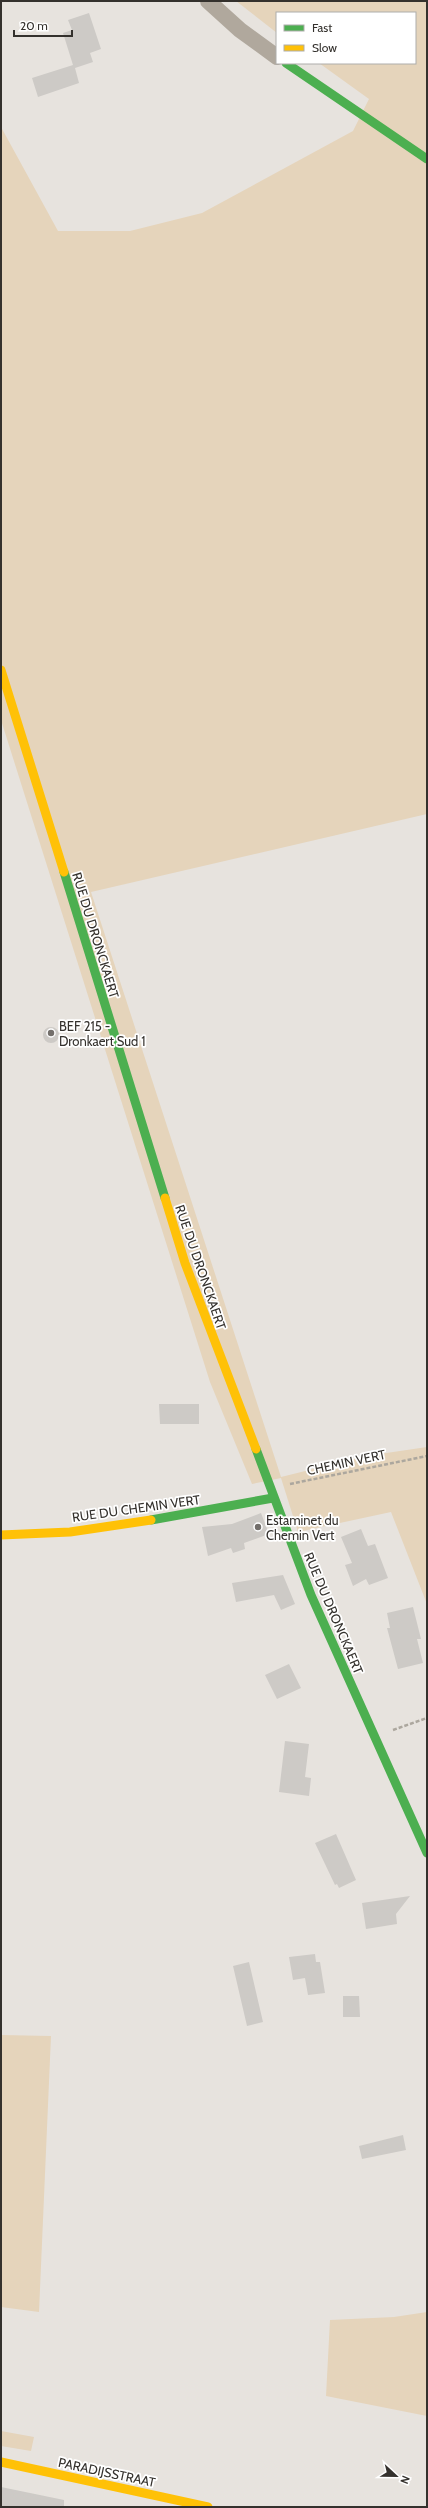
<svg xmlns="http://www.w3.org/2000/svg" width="428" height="2508" viewBox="0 0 428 2508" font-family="Cabin,sans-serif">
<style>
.green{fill:#e5d4bb}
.building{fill:#cdcac6}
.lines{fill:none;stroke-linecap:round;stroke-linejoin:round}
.path{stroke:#aca79e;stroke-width:2.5;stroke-dasharray:4 2;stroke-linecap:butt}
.street{stroke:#b0a89d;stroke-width:16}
.fast{stroke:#4caf50;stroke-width:9}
.slow{stroke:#ffc107;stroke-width:9}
.poi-dot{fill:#736f6b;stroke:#fff;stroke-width:1.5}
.labels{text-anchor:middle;stroke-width:3.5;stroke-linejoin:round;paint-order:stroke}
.street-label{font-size:13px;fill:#34312d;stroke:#fff}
.poi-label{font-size:13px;fill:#34312d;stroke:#fff;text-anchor:start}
</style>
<rect width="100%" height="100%" fill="#e7e3de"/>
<!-- green -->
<path class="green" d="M 236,1 L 427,1 L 427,814 L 91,892 L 281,1477 L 366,1456 L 427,1447 L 427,1604 L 391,1512 L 298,1532 L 281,1478 L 252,1484 L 210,1382 L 1,720 L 1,127 L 58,231 L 130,231 L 202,213 L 353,131 L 369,99 L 319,63 L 415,63 L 415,13 L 277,13 L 277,33 Z
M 1,2035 L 51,2036 L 39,2312 L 1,2307 Z
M 427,2312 L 427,2416 L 326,2396 L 330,2320 L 394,2317 Z
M 1,2431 L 34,2437 L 31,2451 L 1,2446 Z"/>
<!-- building -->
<path class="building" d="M 89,13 L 101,49 L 90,53 L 93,62 L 75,68 L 79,83 L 38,97 L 32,78 L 73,65 L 63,33 L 72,30 L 68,20 Z
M43 1035a8 8 0 1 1 16 0a8 8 0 1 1-16 0Z
M 159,1404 L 199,1404 L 199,1424 L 160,1424 Z
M 261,1513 L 269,1534 L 244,1543 L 245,1549 L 233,1553 L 231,1548 L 208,1556 L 202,1527 L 232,1524 Z
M 361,1529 L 368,1546 L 375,1544 L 388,1578 L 369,1585 L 366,1579 L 353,1586 L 345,1565 L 352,1563 L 341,1537 Z
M 283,1575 L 295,1604 L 281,1610 L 274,1595 L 236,1602 L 232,1583 Z
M 413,1607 L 421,1639 L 417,1639 L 423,1663 L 398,1669 L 387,1628 L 390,1628 L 387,1613 Z
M 289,1664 L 301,1688 L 277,1699 L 265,1675 Z
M 285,1741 L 309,1744 L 305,1777 L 311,1778 L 309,1796 L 279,1792 Z
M 336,1834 L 356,1880 L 339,1888 L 337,1884 L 335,1885 L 315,1843 Z
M 410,1896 L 396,1914 L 397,1924 L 366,1929 L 362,1903 Z
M 315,1954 L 316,1962 L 320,1962 L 325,1993 L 308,1995 L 305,1978 L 293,1980 L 289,1957 Z
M 249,1962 L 263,2022 L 247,2026 L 233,1966 Z
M 343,1996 L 359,1996 L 360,2017 L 343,2017 Z
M 403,2135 L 406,2150 L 362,2159 L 359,2146 Z
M 1,2487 L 64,2500 L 64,2507 L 1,2507 Z"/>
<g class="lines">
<!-- path -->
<path class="path" d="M 290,1484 L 427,1456
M 393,1730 L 427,1718"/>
<!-- street -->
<path class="street" d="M 208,1 L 240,30 L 277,57"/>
<!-- fast -->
<path class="fast" d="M 286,63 L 427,159
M 64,872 L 165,1198
M 256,1449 L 311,1595 L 427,1853
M 151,1520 L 273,1498"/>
<!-- slow -->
<path class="slow" d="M 1,670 L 64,872
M 165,1198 L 185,1263 L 256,1449
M 1,1535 L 70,1532 L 151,1520
M 1,2462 L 208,2507"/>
</g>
<!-- markers -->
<g class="poi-dot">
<circle cx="51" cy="1033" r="4"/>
<circle cx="258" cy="1527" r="4"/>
</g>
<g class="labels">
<!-- street labels -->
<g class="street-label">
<text transform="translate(96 935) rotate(73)" y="5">RUE DU DRONCKAERT</text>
<text transform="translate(201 1267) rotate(71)" y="5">RUE DU DRONCKAERT</text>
<text transform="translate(346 1462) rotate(-12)" y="5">CHEMIN VERT</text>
<text transform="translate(136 1508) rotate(-8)" y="5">RUE DU CHEMIN VERT</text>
<text transform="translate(334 1613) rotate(67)" y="5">RUE DU DRONCKAERT</text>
<text transform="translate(107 2472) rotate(12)" y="5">PARADIJSSTRAAT</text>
</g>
<!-- poi labels -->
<g class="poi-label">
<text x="59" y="1031">BEF 215 -<tspan x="59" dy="15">Dronkaert Sud 1</tspan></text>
<text x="266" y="1525">Estaminet du<tspan x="266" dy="15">Chemin Vert</tspan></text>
</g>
</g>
<!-- border -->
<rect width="428" height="2508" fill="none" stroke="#34312d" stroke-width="4"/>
<!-- legend -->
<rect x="276" y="12" width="140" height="52" fill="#ffffff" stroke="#aeadab"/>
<rect x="284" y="25" width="20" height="6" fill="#4caf50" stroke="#aeadab"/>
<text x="312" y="32" font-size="12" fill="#34312d">Fast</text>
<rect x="284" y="45" width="20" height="6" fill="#ffc107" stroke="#aeadab"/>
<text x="312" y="52" font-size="12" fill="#34312d">Slow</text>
<!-- north arrow -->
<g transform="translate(396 2476) rotate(112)" stroke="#ffffff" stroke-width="3" paint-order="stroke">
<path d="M0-3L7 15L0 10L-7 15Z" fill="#34312d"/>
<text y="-6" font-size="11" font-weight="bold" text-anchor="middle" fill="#34312d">N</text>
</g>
<!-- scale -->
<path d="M14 30v6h58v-6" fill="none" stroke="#34312d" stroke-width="2"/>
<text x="20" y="30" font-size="12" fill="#34312d" stroke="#ffffff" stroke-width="3" paint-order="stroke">20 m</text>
</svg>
